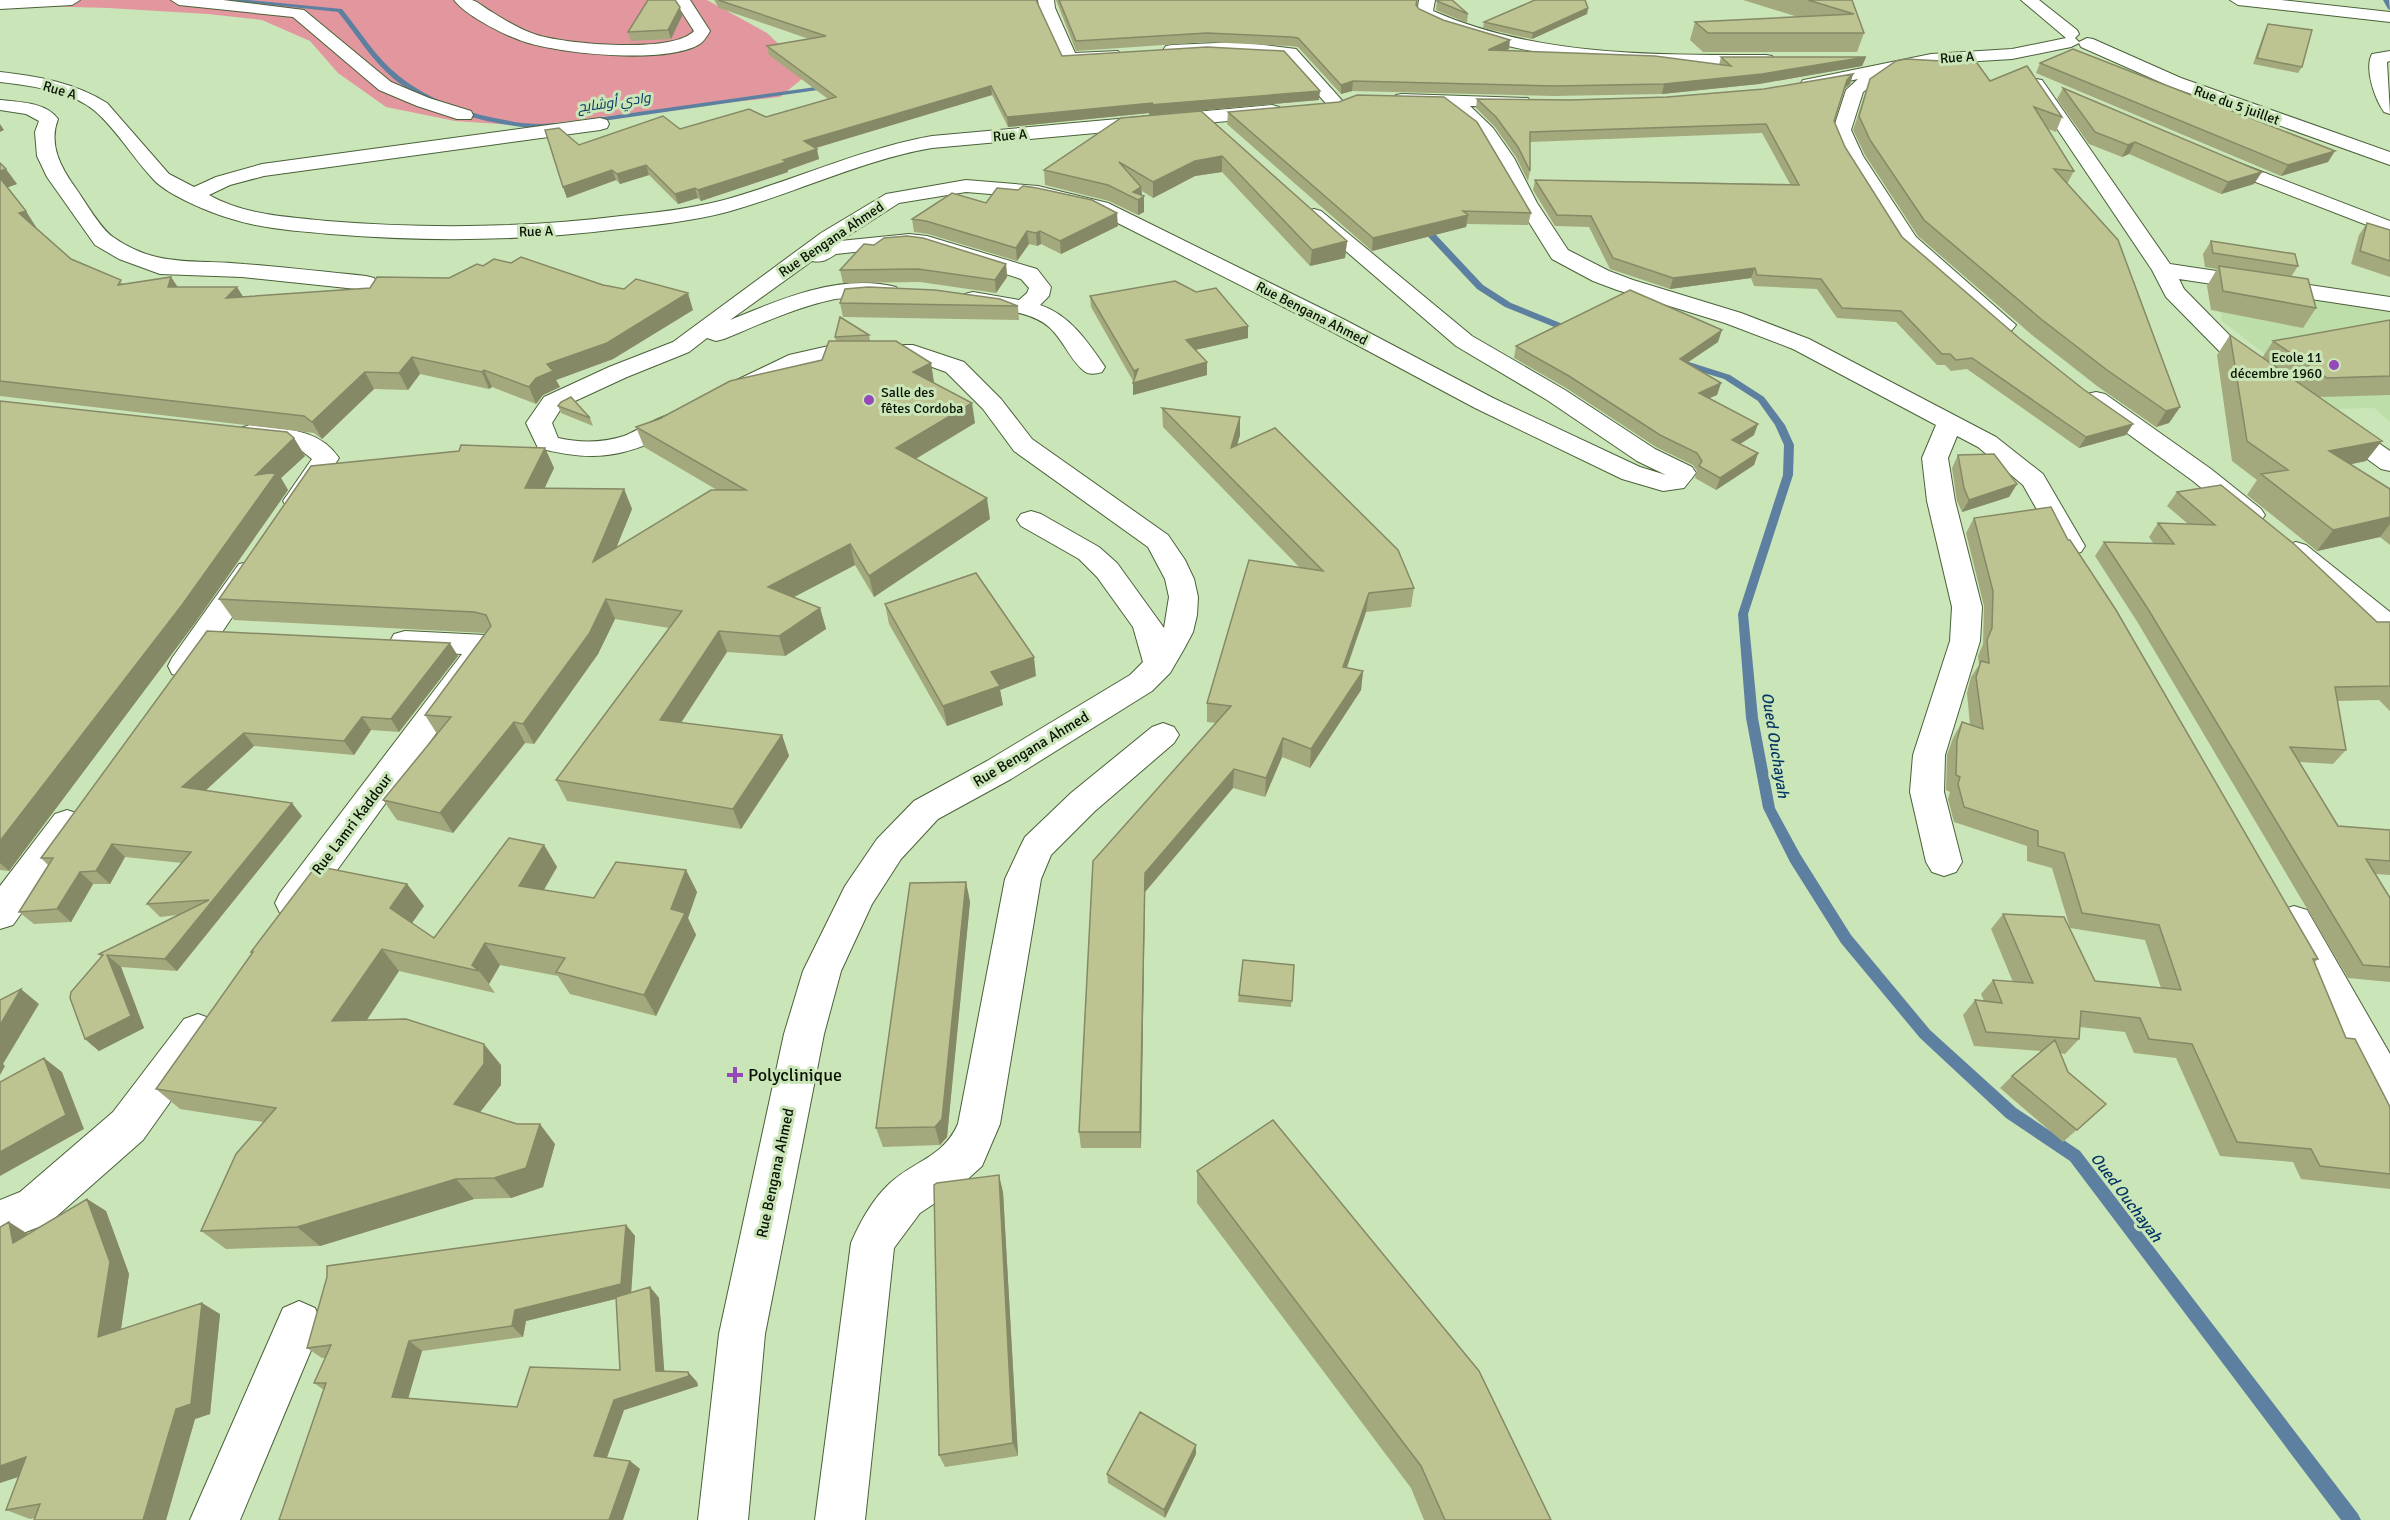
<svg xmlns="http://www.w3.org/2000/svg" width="2390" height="1520" viewBox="0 0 2390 1520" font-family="Signika,Cairo,sans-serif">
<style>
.built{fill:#bedea9}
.forest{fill:#e2979e}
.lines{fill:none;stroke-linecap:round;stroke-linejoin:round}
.stream{fill:#5e80a0;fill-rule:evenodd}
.minor-casing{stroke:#4a6139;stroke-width:2}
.highway-casing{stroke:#4a6139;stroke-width:2}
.minor{fill:#fff;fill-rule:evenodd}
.highway{fill:#fff;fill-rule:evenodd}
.wall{fill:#a3a97d;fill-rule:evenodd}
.shaded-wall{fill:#858966}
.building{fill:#bec491;stroke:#858966;stroke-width:1.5}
.poi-dot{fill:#9448b9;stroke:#cae6b8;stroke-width:2}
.labels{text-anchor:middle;stroke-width:6;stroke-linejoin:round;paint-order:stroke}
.far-street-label{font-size:14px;fill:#091204;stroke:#cae6b8}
.far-water-label{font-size:14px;font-style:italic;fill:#043564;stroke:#cae6b8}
.far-poi-label{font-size:14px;fill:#091204;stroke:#cae6b8;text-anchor:end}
.street-label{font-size:15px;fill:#091204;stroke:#cae6b8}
.water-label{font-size:16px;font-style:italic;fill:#043564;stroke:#cae6b8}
.near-poi-label{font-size:18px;fill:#091204;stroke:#cae6b8;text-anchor:start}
</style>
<rect width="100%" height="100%" fill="#cae6b8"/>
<!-- built -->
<path class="built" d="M 2217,291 L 2357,302 L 2390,311 L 2390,422 L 2374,408 L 2336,409 L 2222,321 Z"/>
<!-- forest -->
<path class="forest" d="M 0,0 L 707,0 L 767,33 L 809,73 L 780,97 L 665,109 L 530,126 L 455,121 L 386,107 L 338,73 L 310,41 L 262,20 L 208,14 L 108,8 L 0,5 Z"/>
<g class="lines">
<!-- stream -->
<path class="stream" d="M 225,0 L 248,0 L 342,9 C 360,31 376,58 399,76 C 426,98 465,113 500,119 C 513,122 527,124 541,124 C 549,124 557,122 563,125 C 555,130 542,128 532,128 C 485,124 432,109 394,79 C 372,61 356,34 338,12 Z
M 2383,0 L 2389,0 L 2390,10 L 2388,9 Z
M 830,85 L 833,87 L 832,88 L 589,123 L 586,121 L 589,119 Z
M 1418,222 L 1424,222 L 1483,285 L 1511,303 L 1575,329 L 1575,333 L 1569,333 L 1505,307 L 1477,289 L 1418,226 Z
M 1673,357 L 1730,375 L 1764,397 L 1785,425 L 1794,445 L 1793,475 L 1748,614 L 1758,718 L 1775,808 L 1800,854 L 1851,935 L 1930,1030 L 2016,1108 L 2080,1151 L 2358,1514 L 2361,1520 L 2341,1520 L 2070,1161 L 2006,1118 L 1920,1038 L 1841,943 L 1790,862 L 1763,808 L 1746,718 L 1738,614 L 1783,475 L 1784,445 L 1775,425 L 1758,401 L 1724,379 L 1670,362 L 1670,358 Z"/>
<!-- minor casing -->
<g class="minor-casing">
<path id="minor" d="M 0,0 L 80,0 L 72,5 L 0,9 Z
M 171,0 L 223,0 L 304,10 L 391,82 L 429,98 L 471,111 L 473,115 L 471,119 L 457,119 L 417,106 L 379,90 L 293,17 L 179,5 Z
M 454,0 C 459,0 467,0 472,0 C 479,2 486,9 492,12 C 506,21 521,30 537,35 C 566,44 673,54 694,31 L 674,0 L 690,0 L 710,31 C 707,36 704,42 698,45 C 663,64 563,54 525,42 C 506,36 466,16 454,0 Z
M 1038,0 L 1054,0 L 1055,8 L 1075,53 L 1118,51 L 1121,55 L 1118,59 L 1069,64 L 1063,63 L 1039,8 Z
M 1419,0 L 1435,0 L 1433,11 C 1538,57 1654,55 1766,55 L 1772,56 L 1775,60 L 1772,64 L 1766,65 C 1648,65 1528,66 1419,16 L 1417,13 Z
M 2021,0 L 2039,0 L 2077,30 L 2079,34 L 2075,38 L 2079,42 L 2087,38 L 2093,39 L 2181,78 L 2390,152 L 2390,165 L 2169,86 L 2081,47 L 2079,43 L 2071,47 L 2012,59 L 1931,64 L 1890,73 L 1863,92 L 1851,130 L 1863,156 L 1916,237 L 2016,325 L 2012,330 L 2004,332 L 1996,330 L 1900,246 L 1843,156 L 1833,130 L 1846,90 L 1858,79 L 1809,89 L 1803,88 L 1800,84 L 1803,80 L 1809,79 L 1931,54 L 2012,49 L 2066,38 Z
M 1239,42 L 1296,49 L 1347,106 L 1344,110 L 1332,110 L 1285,58 L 1239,52 L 1172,55 L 1166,54 L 1163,50 L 1166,46 L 1172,45 Z
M 2390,51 L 2390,61 L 2387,62 L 2390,114 L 2384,112 C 2375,99 2364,69 2372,54 Z
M 0,72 C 38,76 75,83 107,103 L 169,174 L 194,187 L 216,177 L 262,164 L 600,118 L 607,120 L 609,124 L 607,128 L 600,130 L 264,176 L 230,185 L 209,195 C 245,215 287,217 327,221 C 425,229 524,228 621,216 C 654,213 688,209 720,201 C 791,182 859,149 932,136 L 1272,105 L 1279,107 L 1281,111 L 1279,115 L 1272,117 L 932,148 C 862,160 796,193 727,212 C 692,221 655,225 619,229 C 524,241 426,242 330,234 C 298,231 263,229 232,219 C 211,213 167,195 153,179 C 133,158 117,130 95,111 C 70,90 31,86 0,82 Z
M 2036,79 L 2042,80 L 2170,264 L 2390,297 L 2390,311 L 2179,279 L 2184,289 L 2243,349 L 2270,367 L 2273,372 L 2270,377 L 2261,379 L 2252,377 L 2227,359 L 2166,297 L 2152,270 L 2027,84 L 2030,80 Z
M 1402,94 L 1528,98 L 1531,102 L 1528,106 L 1522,107 L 1470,106 L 1493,128 L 1514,158 L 1537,203 L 1568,250 L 1609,271 L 1633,280 L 1741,313 L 1809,339 L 1996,437 L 2043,474 L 2085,546 L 2081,552 L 2071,555 L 2061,552 L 2023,485 L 1978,447 L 1957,436 L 1948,458 L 1955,501 L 1982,607 L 1980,641 L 1945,755 L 1944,792 L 1962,862 L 1956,872 L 1944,876 L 1932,872 L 1926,862 L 1910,792 L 1913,755 L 1950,641 L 1952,607 L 1927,501 L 1922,458 L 1936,425 L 1793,349 L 1725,323 L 1617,290 L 1593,281 L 1552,259 L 1517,203 L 1494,158 L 1477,132 L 1443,105 L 1396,103 L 1393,99 L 1396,95 Z
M 0,100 C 19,102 46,102 58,119 C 48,145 61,168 77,190 C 86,203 100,228 113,237 C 157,268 194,259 244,264 C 284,267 325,272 366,276 L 374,278 L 377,283 L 374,288 L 366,290 L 242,277 L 160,274 L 119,259 L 95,245 L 47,177 L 37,156 L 35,132 L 39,121 L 26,114 L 0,110 Z
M 2216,154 L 2390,221 L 2390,234 L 2209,164 L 2206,160 L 2209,156 Z
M 966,180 L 1038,186 L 1108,203 L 1345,320 L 1493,398 L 1640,467 L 1666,475 L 1637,461 L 1547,400 L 1456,346 L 1304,215 L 1307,211 L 1314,209 L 1321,211 L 1472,336 L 1565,390 L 1655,449 L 1692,467 L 1696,473 L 1684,488 L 1663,491 L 1622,479 L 1475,408 L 1329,330 L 1094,211 L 1038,198 L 966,192 L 899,203 L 840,241 L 909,234 L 927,236 L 1037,269 L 1051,287 L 1049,296 L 1040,305 C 1070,315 1088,342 1105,367 L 1102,372 C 1096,374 1089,375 1084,371 C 1070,360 1063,339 1049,327 C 1027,308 992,311 965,304 L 962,299 L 965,294 L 973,292 L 1019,300 L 1027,293 L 1029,288 L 1021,279 L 925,248 L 909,246 L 836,254 C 827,260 822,263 812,261 L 730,320 C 781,299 840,273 896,287 L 899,292 L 896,297 C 878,301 856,296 835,299 C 797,307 760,324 724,339 L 716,341 L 707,338 L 689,352 L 627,377 L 562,407 L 552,423 L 558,438 C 580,443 602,443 624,436 C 644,428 668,408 690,414 L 694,419 C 688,428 676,432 666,436 C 618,459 589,461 538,448 L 526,423 L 544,397 L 609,367 L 673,342 L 821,233 L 886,194 Z
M 833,345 L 913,345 L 964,362 L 1001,399 L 1032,439 L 1168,535 L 1185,560 L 1194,579 L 1198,597 L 1197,615 L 1193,632 L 1184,649 L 1170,673 L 1152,691 L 1011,779 L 938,819 L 901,859 L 872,904 L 841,971 L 824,1034 L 765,1334 L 748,1520 L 698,1520 L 719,1334 L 784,1034 L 803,971 L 845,886 L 877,839 L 914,801 L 987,761 L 1130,675 L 1143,662 L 1133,627 L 1097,577 L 1079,559 L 1021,526 L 1017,520 L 1021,514 L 1031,511 L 1041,514 L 1099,547 L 1117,563 L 1164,628 L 1169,597 L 1165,579 L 1148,547 L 1014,451 L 983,409 L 946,372 L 910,359 L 833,359 L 805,365 L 738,398 L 729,400 L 720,398 L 717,393 L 720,388 L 789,355 Z
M 2096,392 L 2105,394 L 2211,469 L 2261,509 L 2265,515 L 2261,521 L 2251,524 L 2241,521 L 2193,481 L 2087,404 L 2084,399 L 2087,394 Z
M 2338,418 L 2347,421 L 2390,451 L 2390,471 L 2381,469 L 2329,431 L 2325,426 L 2329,421 Z
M 250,425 C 284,430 318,427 339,458 L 307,507 L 297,509 L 287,507 L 283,501 L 312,459 L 297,447 L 241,438 L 237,433 L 241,428 Z
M 2296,542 L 2306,545 L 2390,612 L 2390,638 L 2379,635 L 2286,557 L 2282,551 L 2286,545 Z
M 249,562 L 259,564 L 263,571 L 194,674 L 183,677 L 172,674 L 168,666 L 172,658 L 239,564 Z
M 405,631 L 485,635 L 496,638 L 500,645 L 306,913 L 293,918 L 280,913 L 275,903 L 280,893 L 462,654 L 405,651 L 394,648 L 390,641 L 394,634 Z
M 1163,723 L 1174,727 L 1179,735 L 1174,743 L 1095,811 L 1051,855 L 1041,879 L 1000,1124 L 982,1166 L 958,1188 L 920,1213 L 894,1248 L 865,1520 L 815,1520 L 851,1243 C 860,1222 872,1200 889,1184 C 913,1161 943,1158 958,1124 L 1005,879 L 1020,847 L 1025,837 L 1071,793 L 1152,727 Z
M 67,810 L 79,814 L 84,823 L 79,832 L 13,925 L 0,929 L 0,886 L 55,814 Z
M 2294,906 L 2307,910 L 2390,1054 L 2390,1110 L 2376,1105 L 2276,921 L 2281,910 Z
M 198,1014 L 212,1019 L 218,1031 L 212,1043 L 143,1140 L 49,1223 L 0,1242 L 0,1200 L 20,1192 L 113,1112 L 184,1019 Z
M 299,1301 L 315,1308 L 322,1324 L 240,1520 L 190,1520 L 283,1308 Z"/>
</g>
<!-- highway casing -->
<g class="highway-casing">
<path id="highway" d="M 2230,0 L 2281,0 L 2390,12 L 2390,22 L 2238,5 Z"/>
</g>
<!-- minor -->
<use href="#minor" class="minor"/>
<!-- highway -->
<use href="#highway" class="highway"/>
</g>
<!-- wall -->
<path class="wall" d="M 714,0 L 1036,0 L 1062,56 L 1319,100 L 1149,115 L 1149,113 L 1008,127 L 992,95 L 815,148 L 819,159 L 788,170 L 788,172 L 701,201 L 698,198 L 678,204 L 649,175 L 620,184 L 616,180 L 567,198 L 563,187 L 579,145 L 766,117 L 828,99 L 769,55 L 767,46 L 809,39 L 719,8 Z
M 1056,0 L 1417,0 L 1416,6 L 1419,9 L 1509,49 L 1506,50 L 1719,65 L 1721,57 L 1866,57 L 1862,66 L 1759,84 L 1662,94 L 1554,96 L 1352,91 L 1341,94 L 1298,47 L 1290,46 L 1207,42 L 1076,51 Z
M 1437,0 L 1468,14 L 1467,23 L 1436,10 Z
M 1743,0 L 1852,0 L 1864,33 L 1857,52 L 1703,52 L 1690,40 L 1695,22 L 1798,17 Z
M 1588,8 L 1587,14 L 1532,39 L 1483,28 L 1484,22 Z
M 682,16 L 671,39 L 631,41 L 628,32 Z
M 2268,24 L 2302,67 L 2298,73 L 2253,64 L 2265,30 Z
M 2040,63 L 2328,162 L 2281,176 L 2036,73 Z
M 1853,74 L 1850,84 L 1844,89 L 1834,121 L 1845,147 L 1902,237 L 2126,435 L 2079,448 L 1967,369 L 1951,371 L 1945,365 L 1937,365 L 1896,322 L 1837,318 L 1817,289 L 1754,286 L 1751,278 L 1670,289 L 1610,269 L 1589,227 L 1555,226 L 1533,190 L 1535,180 L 1790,184 L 1762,133 L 1530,142 L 1530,171 L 1528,181 L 1516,157 L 1495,127 L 1476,108 L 1477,99 L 1570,100 L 1667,97 L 1764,89 Z
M 1870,79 L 1990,81 L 2062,117 L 2056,132 L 2048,129 L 2074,171 L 2067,184 L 2180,407 L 2169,423 L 2156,427 L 2097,386 L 2032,335 L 1918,236 L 1865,155 L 1853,130 Z
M 2063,88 L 2254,184 L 2221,194 L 2129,154 L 2122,157 L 2089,144 L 2057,99 Z
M 1201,111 L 1347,241 L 1345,258 L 1310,266 L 1222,172 L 1195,176 L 1153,198 L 1142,191 L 1142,195 L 1144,196 L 1144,212 L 1138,215 L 1109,201 L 1045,185 L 1044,170 Z
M 1228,112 L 1531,213 L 1528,225 L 1467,224 L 1466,227 L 1372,251 L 1227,124 Z
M 0,163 L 17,184 L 7,187 L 36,227 L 35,227 L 71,259 L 124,284 L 171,277 L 178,287 L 243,297 L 370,288 L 449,278 L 483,266 L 603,285 L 693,310 L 613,359 L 556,380 L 560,387 L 543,395 L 536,404 L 492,387 L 489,389 L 420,374 L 408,390 L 374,389 L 322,439 L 314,433 L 0,396 Z
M 986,203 L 1118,226 L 1061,254 L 1041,244 L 1037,246 L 1029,244 L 1017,261 L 928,234 L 914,232 L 912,219 Z
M 2367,223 L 2390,230 L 2390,277 L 2351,264 L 2359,235 Z
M 2211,241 L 2298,266 L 2291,277 L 2316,308 L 2303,328 L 2211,310 L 2207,286 L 2217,269 L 2205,267 L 2203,254 Z
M 874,245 L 1006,264 L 1007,277 L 996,293 L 920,282 L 843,283 L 840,270 Z
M 1090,296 L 1248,338 L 1195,350 L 1207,362 L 1207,375 L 1133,395 L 1133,381 L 1091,307 Z
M 840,303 L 1018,306 L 1019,320 L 843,317 Z
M 2390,320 L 2390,395 L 2319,397 L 2366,461 L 2350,464 L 2390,489 L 2390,545 L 2380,537 L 2317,551 L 2247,495 L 2257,480 L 2232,461 L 2217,355 L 2230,335 L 2262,358 L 2273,341 Z
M 869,335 L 870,341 L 931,363 L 934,383 L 975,423 L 916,459 L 990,519 L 874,597 L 855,565 L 794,597 L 820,608 L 826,629 L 785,656 L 727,652 L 681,723 L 782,735 L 789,756 L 741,829 L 567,801 L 556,780 L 669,628 L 615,619 L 598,654 L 534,744 L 525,743 L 453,833 L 397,820 L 383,800 L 437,734 L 425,715 L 485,633 L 234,620 L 219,599 L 545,448 L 554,468 L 544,488 L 624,489 L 632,509 L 616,548 L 717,490 L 644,447 L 636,427 L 822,360 L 836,341 L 835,337 Z
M 1718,342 L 1687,363 L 1721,383 L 1717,395 L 1709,398 L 1754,435 L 1740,444 L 1758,453 L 1754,465 L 1716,490 L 1695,478 L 1697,471 L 1693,465 L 1656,447 L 1566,388 L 1514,358 L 1516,346 Z
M 0,401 L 294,438 L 305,456 L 281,478 L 288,490 L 195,623 L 9,871 L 0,870 Z
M 558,406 L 590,418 L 593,426 L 561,413 Z
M 1162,408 L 1240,435 L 1237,445 L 1414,588 L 1411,607 L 1366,612 L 1347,668 L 1363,671 L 1361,690 L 1310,768 L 1282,757 L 1265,797 L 1233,788 L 1145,892 L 1141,1148 L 1081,1148 L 1079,1132 L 1093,861 L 1217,723 L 1207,722 L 1207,703 L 1300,568 L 1163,427 Z
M 1958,455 L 2017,484 L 2009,497 L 1962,512 L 1957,501 L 1952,468 Z
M 2177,492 L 2377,622 L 2390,622 L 2390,711 L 2379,700 L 2337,701 L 2346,750 L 2333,764 L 2299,762 L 2338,826 L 2390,830 L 2390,875 L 2376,874 L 2390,898 L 2390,982 L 2348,978 L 2138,623 L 2095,556 L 2104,542 L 2154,544 L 2149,537 L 2158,523 L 2188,524 L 2167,506 Z
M 1974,518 L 2068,540 L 2318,959 L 2314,963 L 2346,1038 L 2390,1107 L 2390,1189 L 2301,1179 L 2293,1162 L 2220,1156 L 2176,1058 L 2134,1053 L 2125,1032 L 2080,1027 L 2079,1039 L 2065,1054 L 2060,1053 L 2068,1072 L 2106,1104 L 2063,1142 L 2000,1088 L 2012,1076 L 2041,1051 L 1974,1046 L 1963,1015 L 1975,1000 L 1984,1001 L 1981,994 L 1993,980 L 2013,982 L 1991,929 L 2003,914 L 2095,981 L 2161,988 L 2145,940 L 2070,928 L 2052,868 L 2027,861 L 2027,846 L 1954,822 L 1948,799 L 1950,792 L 1946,790 L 1947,755 L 1953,738 L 1962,722 L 1970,725 L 1967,693 L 1971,677 L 1979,665 L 1978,656 L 1983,644 L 1984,606 L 1966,533 Z
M 885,604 L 1036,676 L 1000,690 L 1003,705 L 947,726 L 889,624 Z
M 207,631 L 458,656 L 399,732 L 371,730 L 354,755 L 254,746 L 205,791 L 302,816 L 177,971 L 121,967 L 144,1028 L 99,1051 L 85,1039 L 102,957 L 99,954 L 178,915 L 160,917 L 147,904 L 182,863 L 125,857 L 110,884 L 93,884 L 71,922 L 34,924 L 19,912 L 48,865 L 41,858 Z
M 544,845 L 557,867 L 544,890 L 594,898 L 686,870 L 697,892 L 688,918 L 696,935 L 656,1016 L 570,994 L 558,976 L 500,965 L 489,984 L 495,993 L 399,971 L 367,1020 L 501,1065 L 501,1085 L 480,1112 L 555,1144 L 543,1187 L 511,1198 L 474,1199 L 320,1246 L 226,1249 L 201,1231 L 263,1122 L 180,1109 L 156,1089 L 252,954 L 251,952 L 407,884 L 424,906 L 412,923 L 434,938 Z
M 966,882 L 970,902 L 947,1137 L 940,1145 L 883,1147 L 876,1128 Z
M 1294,965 L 1291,1007 L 1238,1002 L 1239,995 Z
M 1197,1171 L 1551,1520 L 1424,1520 L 1411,1488 L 1197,1203 Z
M 1003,1192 L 1018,1456 L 945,1467 L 939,1455 Z
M 87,1199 L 106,1211 L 129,1274 L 121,1330 L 220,1314 L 210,1414 L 195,1419 L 166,1520 L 34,1520 L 35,1518 L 30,1519 L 6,1510 L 19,1477 L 9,1222 L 28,1234 Z
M 626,1225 L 635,1236 L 631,1293 L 650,1287 L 659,1298 L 664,1371 L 688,1372 L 697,1382 L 698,1386 L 624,1410 L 607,1458 L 630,1461 L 640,1469 L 324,1390 L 314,1383 L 325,1358 L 322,1358 L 307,1348 ZM 616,1299 L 620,1370 L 517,1407 L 408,1398 L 422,1351 L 523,1337 L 526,1321 Z
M 1196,1454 L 1165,1518 L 1108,1483 L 1107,1474 Z"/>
<!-- shaded-wall -->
<path class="shaded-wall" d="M 680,7 L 682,16 L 671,39 L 668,30 Z
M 1588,8 L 1587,14 L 1532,39 L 1533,33 Z
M 1510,40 L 1509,49 L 1487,59 L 1488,50 Z
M 1866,57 L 1862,66 L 1759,84 L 1662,94 L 1664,84 Z
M 1853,74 L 1850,84 L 1844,89 L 1847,80 Z
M 1353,81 L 1352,91 L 1341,94 L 1341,85 Z
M 991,86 L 992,95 L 806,151 L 804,141 Z
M 1320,91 L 1319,100 L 1149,115 L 1149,113 L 1008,127 L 1007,117 L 1153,103 Z
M 0,124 L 4,130 L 0,132 Z
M 2135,142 L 2129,154 L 2122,157 L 2128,145 Z
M 817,149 L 819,159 L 788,170 L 788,172 L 701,201 L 698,190 Z
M 2335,151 L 2328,162 L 2281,176 L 2288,165 Z
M 1222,156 L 1222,172 L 1195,176 L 1153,198 L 1153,182 L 1195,161 Z
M 646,165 L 649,175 L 620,184 L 617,174 Z
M 6,169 L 17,184 L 6,188 L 0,179 L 0,171 Z
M 612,170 L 616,180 L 567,198 L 563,187 Z
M 2262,172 L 2254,184 L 2221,194 L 2228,182 Z
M 1141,187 L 1142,198 L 1144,196 L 1144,212 L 1138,215 L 1138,200 L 1133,192 Z
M 695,188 L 698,198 L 678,204 L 675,194 Z
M 26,211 L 36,227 L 30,229 L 19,213 Z
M 1117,213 L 1118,226 L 1061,254 L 1060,241 Z
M 1468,215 L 1466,227 L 1372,251 L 1373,238 Z
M 1027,231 L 1029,244 L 1017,261 L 1016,248 Z
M 1040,231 L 1041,244 L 1037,246 L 1036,233 Z
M 1347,241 L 1345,258 L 1310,266 L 1312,250 Z
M 1006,264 L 1007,277 L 996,293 L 995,280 Z
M 1755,268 L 1751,278 L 1670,289 L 1673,278 Z
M 171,277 L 181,293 L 168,287 Z
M 237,287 L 247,303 L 226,298 Z
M 688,293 L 693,310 L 613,359 L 556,380 L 560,387 L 543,395 L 536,404 L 529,387 L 547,364 Z
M 1248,326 L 1248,338 L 1186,352 L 1186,340 Z
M 1722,330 L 1718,342 L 1676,370 L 1680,359 Z
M 412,357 L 420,374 L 408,390 L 399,373 Z
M 1207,362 L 1207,375 L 1133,395 L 1133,383 L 1134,383 L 1134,371 L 1138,369 Z
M 931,363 L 934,383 L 913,372 Z
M 484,370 L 492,387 L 489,389 L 482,372 Z
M 365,372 L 374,389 L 322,439 L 312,422 Z
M 1721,383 L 1717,395 L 1695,404 L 1699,393 Z
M 972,403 L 975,423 L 900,468 L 896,448 Z
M 2180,407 L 2169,423 L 2156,427 L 2166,411 Z
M 1240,417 L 1240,435 L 1231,466 L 1231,448 Z
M 1758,424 L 1754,435 L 1728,452 L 1732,440 Z
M 2133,424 L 2126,435 L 2079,448 L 2086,437 Z
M 294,438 L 305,456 L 281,478 L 288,490 L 195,623 L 9,871 L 0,863 L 0,841 L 256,475 Z
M 2382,441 L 2366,461 L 2314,472 L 2329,451 Z
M 545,448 L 554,468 L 535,509 L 525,488 Z
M 1758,453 L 1754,465 L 1716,490 L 1720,478 Z
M 2017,484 L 2009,497 L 1962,512 L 1969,500 Z
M 624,489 L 632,509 L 602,583 L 593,562 Z
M 987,498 L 990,519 L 874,597 L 869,576 Z
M 2390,517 L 2390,524 L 2380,537 L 2317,551 L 2333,530 Z
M 850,544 L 855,565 L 775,607 L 768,587 Z
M 1369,593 L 1366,612 L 1340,686 L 1343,667 Z
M 606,599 L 615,619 L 598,654 L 534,744 L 523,724 Z
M 820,608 L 826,629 L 785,656 L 779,636 Z
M 719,631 L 727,652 L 669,741 L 660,720 Z
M 450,643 L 458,656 L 399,732 L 391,719 Z
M 1034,657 L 1036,676 L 1000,690 L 1003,705 L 947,726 L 943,706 L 991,672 Z
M 1363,671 L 1361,690 L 1310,768 L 1311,749 Z
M 362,717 L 371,730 L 354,755 L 344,741 Z
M 514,722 L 525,743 L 453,833 L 440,813 Z
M 244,733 L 254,746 L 194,801 L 182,787 Z
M 782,735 L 789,756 L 741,829 L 733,809 Z
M 1283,738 L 1282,757 L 1265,797 L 1266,778 Z
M 1234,769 L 1233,788 L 1145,892 L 1141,1148 L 1140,1132 L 1145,873 Z
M 292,803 L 302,816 L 177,971 L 165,959 Z
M 112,844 L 125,857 L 110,884 L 96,871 Z
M 544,845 L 557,867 L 533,908 L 519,886 Z
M 686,870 L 697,892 L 688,918 L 696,935 L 656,1016 L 644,995 L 671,909 Z
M 80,872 L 93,884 L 71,922 L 57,909 Z
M 966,882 L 970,902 L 947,1137 L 940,1145 L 935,1127 Z
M 407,884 L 424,906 L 407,930 L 390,908 Z
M 485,943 L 500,965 L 489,984 L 479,971 L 472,965 Z
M 382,949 L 399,971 L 352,1042 L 332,1021 Z
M 107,955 L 121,967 L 144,1028 L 99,1051 L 85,1039 Z
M 21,989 L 39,1004 L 3,1064 L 5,1066 L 0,1075 L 0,1025 Z
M 484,1044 L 501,1065 L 501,1085 L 471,1124 L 454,1104 Z
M 44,1058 L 62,1072 L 84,1129 L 0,1176 L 0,1152 Z
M 540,1124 L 555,1144 L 543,1187 L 511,1198 L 494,1178 Z
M 999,1175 L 1003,1192 L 1018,1456 L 1013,1443 Z
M 456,1179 L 474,1199 L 320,1246 L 297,1227 Z
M 87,1199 L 106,1211 L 129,1274 L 118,1348 L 98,1337 Z
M 9,1222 L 29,1235 L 13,1243 Z
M 626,1225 L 635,1236 L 631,1295 L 526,1321 L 523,1337 L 512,1326 L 515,1310 Z
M 650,1287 L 659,1298 L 665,1381 L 656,1371 Z
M 202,1303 L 220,1314 L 210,1414 L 195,1419 L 166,1520 L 143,1520 Z
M 409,1341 L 422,1351 L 406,1406 L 392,1397 Z
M 688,1372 L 697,1382 L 698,1386 L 624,1410 L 604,1465 L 594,1456 L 614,1400 Z
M 1196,1445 L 1196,1454 L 1165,1518 L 1164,1510 Z
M 26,1457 L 49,1467 L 0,1483 L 0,1466 Z
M 630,1461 L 640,1469 L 623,1520 L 609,1520 Z"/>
<!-- building -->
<path class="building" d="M 648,0 L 675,0 L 680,7 L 668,30 L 628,32 Z
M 718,0 L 1036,0 L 1062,56 L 1207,47 L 1284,51 L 1320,91 L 1149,105 L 1153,103 L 1007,117 L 991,86 L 804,141 L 817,149 L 783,160 L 786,162 L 698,190 L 695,188 L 675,194 L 646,165 L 617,174 L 612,170 L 563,187 L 545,130 L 559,128 L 579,145 L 663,116 L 680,129 L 749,109 L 766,117 L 836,97 L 767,46 L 826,36 Z
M 1059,0 L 1417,0 L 1416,5 L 1419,9 L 1443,20 L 1510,40 L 1488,50 L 1655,56 L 1731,66 L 1721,57 L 1866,57 L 1762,74 L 1664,84 L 1556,86 L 1353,81 L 1341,85 L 1298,38 L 1291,37 L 1207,33 L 1076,41 Z
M 1437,0 L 1452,0 L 1468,14 L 1437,1 Z
M 1535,0 L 1585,0 L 1588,8 L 1533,33 L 1484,22 Z
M 1808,0 L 1852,0 L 1864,33 L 1708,33 L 1695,22 L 1854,14 Z
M 2268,24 L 2312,30 L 2302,67 L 2257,58 Z
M 2073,49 L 2335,151 L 2288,165 L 2040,63 Z
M 1906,59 L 1977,63 L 1990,81 L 2027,66 L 2062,117 L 2034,107 L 2074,171 L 2054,169 L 2118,240 L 2180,407 L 2166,411 L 2107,370 L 2041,319 L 1924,220 L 1870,140 L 1859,116 L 1870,79 L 1896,61 Z
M 1853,74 L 1847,80 L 1834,121 L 1845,147 L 1902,237 L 2019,338 L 2083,389 L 2133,424 L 2086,437 L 1972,358 L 1956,360 L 1950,354 L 1942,354 L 1901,311 L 1842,308 L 1821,279 L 1757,275 L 1755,268 L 1673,278 L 1613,258 L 1591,216 L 1557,215 L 1535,180 L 1799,185 L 1766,124 L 1530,132 L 1530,171 L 1518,147 L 1496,117 L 1477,99 L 1570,100 L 1667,97 L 1764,89 Z
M 2063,88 L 2262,172 L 2228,182 L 2135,142 L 2128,145 L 2095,132 Z
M 1357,95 L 1444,97 L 1477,122 L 1531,213 L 1463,211 L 1468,215 L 1373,238 L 1228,112 L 1339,102 Z
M 1201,111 L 1347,241 L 1312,250 L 1222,156 L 1195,161 L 1153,182 L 1119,162 L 1141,187 L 1133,192 L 1144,196 L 1138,200 L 1108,185 L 1044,170 L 1121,118 Z
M 0,163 L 6,169 L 0,171 Z
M 0,178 L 26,211 L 19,213 L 71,259 L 121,280 L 118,285 L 171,277 L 168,287 L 237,287 L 226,298 L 370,288 L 377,277 L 449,278 L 477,264 L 483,266 L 494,259 L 511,263 L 521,257 L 603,285 L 624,289 L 636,279 L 688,293 L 607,343 L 547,364 L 553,371 L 536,378 L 529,387 L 484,370 L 482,372 L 412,357 L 399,373 L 365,372 L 312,422 L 304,416 L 0,381 Z
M 1023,186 L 1037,188 L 1092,200 L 1117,213 L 1060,241 L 1040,231 L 1036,233 L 1027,231 L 1016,248 L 926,221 L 912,219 L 952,193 L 986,203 L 997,188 L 1018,190 Z
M 2367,223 L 2390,230 L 2390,261 L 2360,251 Z
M 907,236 L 923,238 L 1006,264 L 995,280 L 918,269 L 840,270 L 864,244 L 874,245 L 884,238 Z
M 2211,241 L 2295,254 L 2298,266 L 2213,253 Z
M 2219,266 L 2308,279 L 2316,308 L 2223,291 Z
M 1175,281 L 1196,292 L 1216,288 L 1248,326 L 1186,340 L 1207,362 L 1133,383 L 1138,369 L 1134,371 L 1090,296 Z
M 868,287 L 935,290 L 1000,299 L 1018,306 L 840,303 L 845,289 Z
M 1630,290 L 1722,330 L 1680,359 L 1721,383 L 1699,393 L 1758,424 L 1732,440 L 1758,453 L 1720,478 L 1699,466 L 1702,461 L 1697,453 L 1660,435 L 1569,376 L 1516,346 Z
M 840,317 L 869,335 L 835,337 Z
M 2390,320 L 2390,376 L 2327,378 L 2273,341 Z
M 2230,335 L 2382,441 L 2329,451 L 2390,489 L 2390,517 L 2333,530 L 2261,474 L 2288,470 L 2247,441 Z
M 829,341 L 896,341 L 931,363 L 913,372 L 972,403 L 896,448 L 987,498 L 869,576 L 850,544 L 768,587 L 820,608 L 779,636 L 719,631 L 660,720 L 782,735 L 733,809 L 556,780 L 682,611 L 606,599 L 589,634 L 523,724 L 514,722 L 440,813 L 383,800 L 451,717 L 425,715 L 491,626 L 486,615 L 474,612 L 219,599 L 311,466 L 459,451 L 461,445 L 545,448 L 525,488 L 624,489 L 593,562 L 711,490 L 746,490 L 636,427 L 659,419 L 730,381 L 822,360 Z
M 571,397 L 590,418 L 558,406 L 561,402 Z
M 0,401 L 287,432 L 294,438 L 256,475 L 277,472 L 182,605 L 0,841 Z
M 1162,408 L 1240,417 L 1231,448 L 1275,428 L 1398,550 L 1414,588 L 1369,593 L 1343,667 L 1363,671 L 1311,749 L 1283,738 L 1266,778 L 1234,769 L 1145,873 L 1140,1132 L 1079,1132 L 1093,861 L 1231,706 L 1207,703 L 1249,560 L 1323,571 Z
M 1994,454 L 2017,484 L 1969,500 L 1964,488 L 1958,455 Z
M 2221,485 L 2294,544 L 2377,622 L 2390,622 L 2390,686 L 2335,687 L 2346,750 L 2290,747 L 2338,826 L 2390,830 L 2390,861 L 2366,859 L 2390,898 L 2390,967 L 2363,965 L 2148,609 L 2104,542 L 2174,544 L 2158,523 L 2215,525 L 2177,492 Z
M 2051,507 L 2068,540 L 2070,540 L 2116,610 L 2318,959 L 2313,959 L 2346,1038 L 2355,1039 L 2390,1107 L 2390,1174 L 2320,1166 L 2311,1149 L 2237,1142 L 2192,1044 L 2149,1039 L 2140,1018 L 2081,1011 L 2079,1039 L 1986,1032 L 1975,1000 L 2002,1003 L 1993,980 L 2033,983 L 2003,914 L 2064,917 L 2095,981 L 2181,990 L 2159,925 L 2082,913 L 2064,853 L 2038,846 L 2038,831 L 1964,807 L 1958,784 L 1960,777 L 1956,775 L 1957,740 L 1962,722 L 1983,729 L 1976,677 L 1981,661 L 1989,663 L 1987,640 L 1992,628 L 1993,591 L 1974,518 Z
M 976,573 L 1034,657 L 991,672 L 1000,686 L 943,706 L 885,604 Z
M 207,631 L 450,643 L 391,719 L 362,717 L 344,741 L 244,733 L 182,787 L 292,803 L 165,959 L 107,955 L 131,1016 L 85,1039 L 70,998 L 71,992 L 103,955 L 99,954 L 209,900 L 147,904 L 191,852 L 112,844 L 96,871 L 80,872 L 57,909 L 19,912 L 53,858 L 41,858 Z
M 509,838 L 544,845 L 519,886 L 594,898 L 616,862 L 686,870 L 671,909 L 685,913 L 644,995 L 556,972 L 565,958 L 485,943 L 472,965 L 479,971 L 382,949 L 332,1021 L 406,1019 L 484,1044 L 484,1064 L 454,1104 L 517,1124 L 540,1124 L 526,1168 L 494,1178 L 456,1179 L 297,1227 L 201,1231 L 236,1154 L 276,1108 L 156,1089 L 253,952 L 251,952 L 316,866 L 407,884 L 390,908 L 434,938 Z
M 966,882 L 942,1119 L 935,1127 L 876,1128 L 910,883 Z
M 1243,960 L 1294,965 L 1292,1001 L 1239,995 Z
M 21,989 L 0,1025 L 0,1000 Z
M 2055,1040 L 2068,1072 L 2106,1104 L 2077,1130 L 2012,1076 Z
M 44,1058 L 66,1115 L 0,1152 L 0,1082 Z
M 1273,1120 L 1479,1371 L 1551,1520 L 1445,1520 L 1421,1466 L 1197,1171 Z
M 999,1175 L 1013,1443 L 939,1455 L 934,1185 L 937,1183 Z
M 87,1199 L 110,1262 L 98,1337 L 202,1303 L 191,1404 L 176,1409 L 143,1520 L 34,1520 L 40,1504 L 6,1510 L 26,1457 L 0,1466 L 0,1227 L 9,1222 L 13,1243 Z
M 626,1225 L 621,1284 L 515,1310 L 512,1326 L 409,1341 L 392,1397 L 517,1407 L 530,1367 L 620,1370 L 616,1297 L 650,1287 L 656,1371 L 688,1372 L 689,1376 L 614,1400 L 594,1456 L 630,1461 L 609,1520 L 279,1520 L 326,1383 L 314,1383 L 331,1345 L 307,1348 L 327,1277 L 327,1266 Z
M 1140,1412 L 1196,1445 L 1164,1510 L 1107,1474 Z"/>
<!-- markers -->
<g class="poi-dot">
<circle cx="2334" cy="365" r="6"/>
<circle cx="869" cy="400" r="6"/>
<path d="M732 1066h6v6h6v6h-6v6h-6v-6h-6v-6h6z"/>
</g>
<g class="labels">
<!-- far-street labels -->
<g class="far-street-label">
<text transform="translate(1957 57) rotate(-4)" y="5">Rue A</text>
<text transform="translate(60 90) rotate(17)" y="5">Rue A</text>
<text transform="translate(2237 105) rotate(20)" y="5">Rue du 5 juillet</text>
<text transform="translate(1010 135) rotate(-5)" y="5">Rue A</text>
<text transform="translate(536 231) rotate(-2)" y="5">Rue A</text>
<text transform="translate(831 239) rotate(-34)" y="5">Rue Bengana Ahmed</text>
<text transform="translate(1312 313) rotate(27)" y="5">Rue Bengana Ahmed</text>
</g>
<!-- far-water labels -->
<g class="far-water-label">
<text transform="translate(614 102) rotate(-8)" y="5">وادي أوشايح</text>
</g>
<!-- far-poi labels -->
<g class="far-poi-label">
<text x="2322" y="362">Ecole 11<tspan x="2322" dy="16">décembre 1960</tspan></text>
<text x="881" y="397" text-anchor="start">Salle des<tspan x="881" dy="16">fêtes Cordoba</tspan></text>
</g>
<!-- street labels -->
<g class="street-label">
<text transform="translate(1031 749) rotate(-31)" y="5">Rue Bengana Ahmed</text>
<text transform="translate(352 824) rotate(-53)" y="5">Rue Lamri Kaddour</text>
<text transform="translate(775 1173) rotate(-78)" y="5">Rue Bengana Ahmed</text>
</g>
<!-- water labels -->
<g class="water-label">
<text transform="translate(1776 745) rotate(81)" y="6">Oued Ouchayah</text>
<text transform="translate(2127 1197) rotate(53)" y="6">Oued Ouchayah</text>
</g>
<!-- near-poi labels -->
<g class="near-poi-label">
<text x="748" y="1081">Polyclinique</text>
</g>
</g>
</svg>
